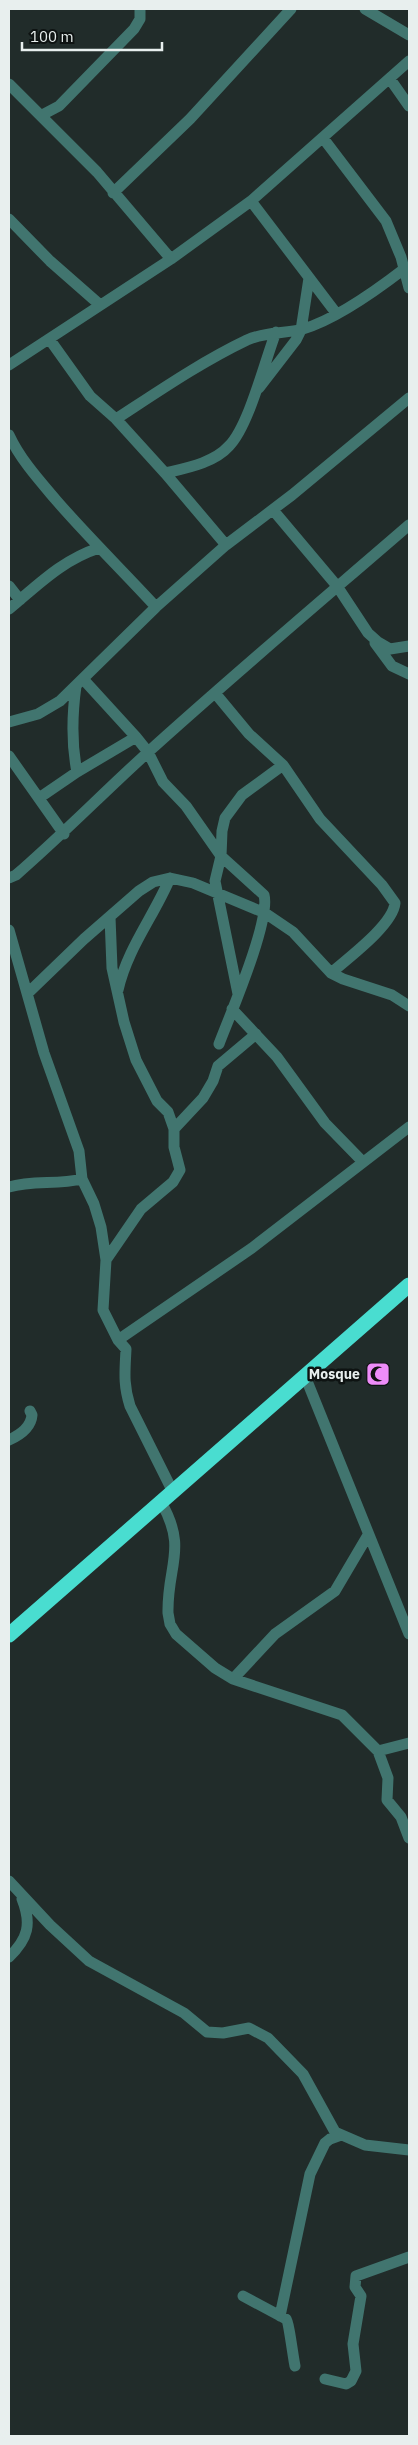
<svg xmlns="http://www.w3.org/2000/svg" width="418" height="2445" viewBox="0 0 418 2445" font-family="'IBM Plex Sans',sans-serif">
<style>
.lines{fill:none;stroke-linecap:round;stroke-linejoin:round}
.minor{stroke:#41756f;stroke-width:11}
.highway{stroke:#49ddd0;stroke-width:15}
.labels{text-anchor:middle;stroke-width:5;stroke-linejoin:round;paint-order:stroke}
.poi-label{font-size:14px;font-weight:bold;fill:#e8efee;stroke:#0e1312;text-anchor:end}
</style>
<rect width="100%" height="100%" fill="#212c2a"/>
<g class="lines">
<!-- minor -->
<path class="minor" d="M 365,9 L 409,35
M 390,79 L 409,106
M 9,84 L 97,172 L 171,259 L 251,201 L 409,61
M 42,115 L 59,106 L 134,29 L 140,19 L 140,9
M 323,138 L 386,221 L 401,257 L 409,288
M 113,193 L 190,119 L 291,9
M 251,201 L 336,313
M 9,219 L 50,261 L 99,304
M 50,340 L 90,396 L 116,419 L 165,473 L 226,545
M 9,365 L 171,259
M 259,388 L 296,340 L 301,330 L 309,278
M 116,419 C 159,391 201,362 247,340 C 267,331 285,334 303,329 C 334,320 378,289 404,269
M 9,435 C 20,459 39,480 56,500 C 88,537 123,571 156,607
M 165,473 C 186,468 214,463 229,446 C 249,426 265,360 276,332
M 273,510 L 337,586 L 368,633 L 378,642 L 390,649 L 409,646
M 9,586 L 20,600
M 9,609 C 38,585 62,560 99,548
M 375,643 L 392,666 L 409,674
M 83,679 L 136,737 L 148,752 L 163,782 L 186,806 L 221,856 L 264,895 C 271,920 230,1015 219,1044
M 76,686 C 72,715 71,742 77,772
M 215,693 L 249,734 L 283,765 L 320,819 L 382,885 L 395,903 C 393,925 348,958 331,973
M 9,722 L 38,714 L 60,701 L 156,607 L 226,545 L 292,495 L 409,398
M 9,756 L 64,834
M 39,798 L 77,772 L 136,737
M 9,878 L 16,875 C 61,836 102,794 146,754 C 232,676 321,601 409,525
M 110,917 L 112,968 L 124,1022 L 136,1060 L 157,1101 L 168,1112 L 174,1129
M 9,930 L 44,1053 L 79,1151 L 82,1179 L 94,1204 L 101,1227 L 106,1260 L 103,1310 L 118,1340 L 126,1349 C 125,1371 123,1384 130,1406 L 173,1492
M 118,990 C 127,949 154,916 170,878
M 28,993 L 84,939 L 139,891 L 153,882 L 170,878 L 193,883 L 265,913 L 293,932 L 331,973 L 343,979 L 392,995 L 409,1006
M 238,994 L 215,881 L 221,856 L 222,831 L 225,818 L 242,795 L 283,765
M 232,1009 L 277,1057 L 325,1123 L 363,1162
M 9,1187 C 33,1180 57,1185 82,1179
M 106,1260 L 141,1209 L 173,1182 L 180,1170 L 174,1147 L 174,1129 L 203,1098 L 213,1081 L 218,1066 L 256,1034
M 118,1340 L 252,1248 L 409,1127
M 305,1376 L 409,1634
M 9,1440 C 20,1435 31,1428 32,1415 L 30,1411
M 161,1502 C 188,1549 167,1565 168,1613 L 170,1624 L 176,1634 L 215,1668 L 233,1679 L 342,1715 L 378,1751 L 409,1743
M 233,1679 L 275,1634 L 335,1591 L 368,1535
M 378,1751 L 388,1778 L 387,1800 L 401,1817 L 409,1838
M 9,1881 L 50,1925 L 89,1961 L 184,2013 L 207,2032 L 223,2033 L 249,2028 L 268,2038 L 303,2074 L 335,2132 L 365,2145 L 409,2150
M 9,1957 C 28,1939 32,1924 22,1899
M 243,2296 L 286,2319 C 289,2322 293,2357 295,2366
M 280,2316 L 310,2174 L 325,2143 L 330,2139 L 341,2135
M 325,2379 L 346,2384 L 351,2381 L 356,2371 L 353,2344 L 361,2296 L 355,2287 L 356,2276 L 409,2257"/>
<!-- highway -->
<path class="highway" d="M 9,1635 L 409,1285"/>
</g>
<!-- icons -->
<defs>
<g id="mosque-square" transform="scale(1.25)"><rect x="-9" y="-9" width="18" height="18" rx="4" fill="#ee8cf8" stroke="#0e1312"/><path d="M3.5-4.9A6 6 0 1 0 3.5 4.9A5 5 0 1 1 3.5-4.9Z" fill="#111"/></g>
</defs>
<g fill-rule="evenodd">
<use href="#mosque-square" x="378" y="1374"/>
</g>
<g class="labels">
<!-- poi labels -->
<g class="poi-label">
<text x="360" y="1379">Mosque</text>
</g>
</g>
<!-- border -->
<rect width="418" height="2445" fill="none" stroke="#e8efee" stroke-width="20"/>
<!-- scale -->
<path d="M22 42v8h140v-8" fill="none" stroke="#e8efee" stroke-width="2.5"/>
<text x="30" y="42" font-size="15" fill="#e8efee" stroke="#0e1312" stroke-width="4" paint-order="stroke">100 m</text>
</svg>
